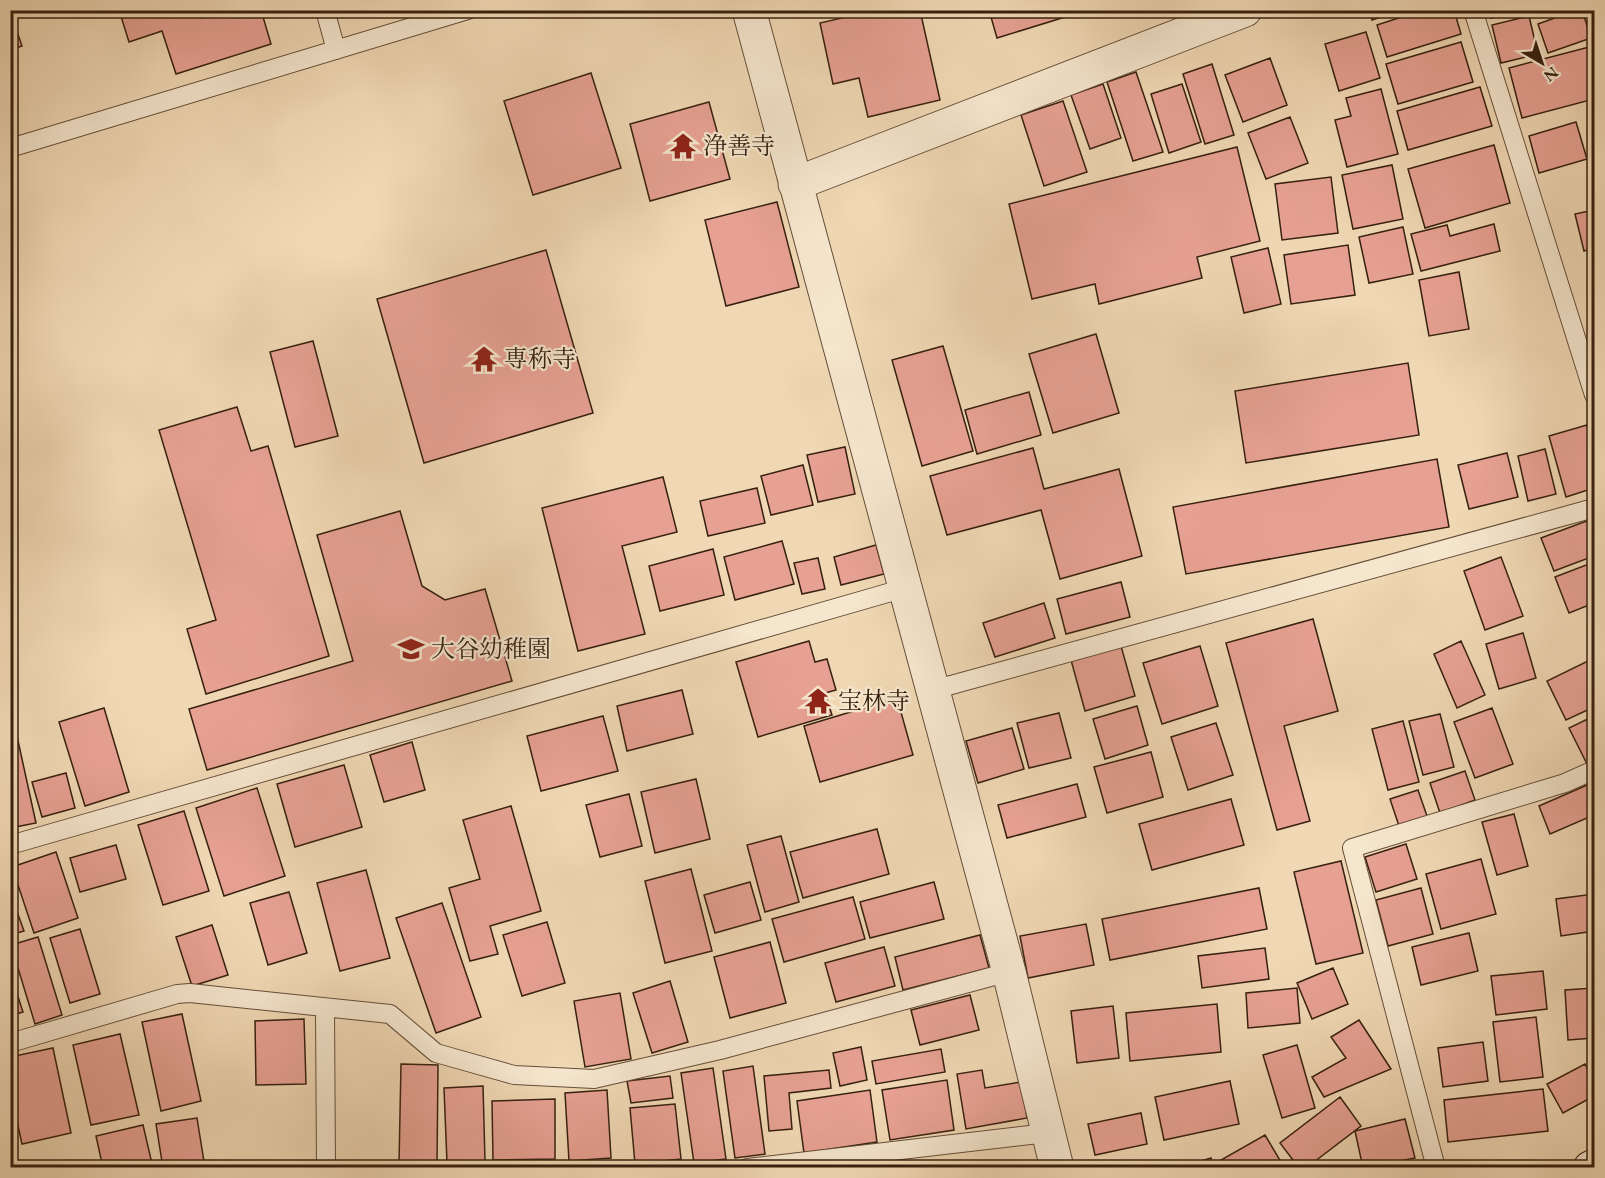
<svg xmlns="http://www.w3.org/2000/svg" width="1605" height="1178" viewBox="0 0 1605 1178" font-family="'EB Garamond','Noto Serif JP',serif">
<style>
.building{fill:#e7a193;stroke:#37200f;stroke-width:1.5}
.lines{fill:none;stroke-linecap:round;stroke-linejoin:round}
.lane-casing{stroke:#654e38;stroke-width:20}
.street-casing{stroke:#654e38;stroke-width:35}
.secondary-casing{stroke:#37200f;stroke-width:35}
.lane{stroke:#f5e6ce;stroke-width:18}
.street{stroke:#f5e6ce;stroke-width:33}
.secondary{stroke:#f5e6ce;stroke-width:33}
.labels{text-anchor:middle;stroke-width:4.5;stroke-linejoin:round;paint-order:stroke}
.poi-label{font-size:24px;fill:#37200f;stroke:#f5e6ce;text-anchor:start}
</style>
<rect width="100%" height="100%" fill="#f0d8b4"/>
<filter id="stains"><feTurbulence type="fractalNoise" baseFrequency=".00333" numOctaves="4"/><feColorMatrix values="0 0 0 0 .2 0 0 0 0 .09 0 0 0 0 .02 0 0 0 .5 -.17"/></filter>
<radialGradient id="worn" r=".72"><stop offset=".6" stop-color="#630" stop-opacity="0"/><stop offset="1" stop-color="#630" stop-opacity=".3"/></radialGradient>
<!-- building -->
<path class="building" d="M 119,10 L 200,10 L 202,18 L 224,10 L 261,10 L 271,44 L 176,74 L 162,31 L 129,42 Z
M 840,10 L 920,10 L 940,100 L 868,117 L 859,78 L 833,84 L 820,23 L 842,18 Z
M 989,10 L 1088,10 L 997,38 Z
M 1369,10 L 1402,10 L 1372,20 Z
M 1423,10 L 1454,10 L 1461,34 L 1387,57 L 1377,25 Z
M 1489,10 L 1523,10 L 1491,18 Z
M 1577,10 L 1582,10 L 1591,38 L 1548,53 L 1538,24 Z
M 10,11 L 22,46 L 10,50 Z
M 1529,16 L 1538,54 L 1501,63 L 1492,25 Z
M 1366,32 L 1380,78 L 1339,91 L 1325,44 Z
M 1461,42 L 1473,82 L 1398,104 L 1386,64 Z
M 1593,46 L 1594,99 L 1522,118 L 1509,68 Z
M 1270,58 L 1287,105 L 1243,122 L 1225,75 Z
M 1212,64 L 1234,135 L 1205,144 L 1183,74 Z
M 1136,72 L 1163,152 L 1133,161 L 1107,82 Z
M 591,73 L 621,168 L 533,195 L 504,101 Z
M 1103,84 L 1121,138 L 1090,149 L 1071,95 Z
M 1182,84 L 1201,142 L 1169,153 L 1151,94 Z
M 1480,87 L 1492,126 L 1408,150 L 1397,111 Z
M 1381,89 L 1398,154 L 1347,167 L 1335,120 L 1351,116 L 1346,98 Z
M 1063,101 L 1087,172 L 1044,186 L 1021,115 Z
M 709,102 L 730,179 L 650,201 L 630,124 Z
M 1290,117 L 1308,163 L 1266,179 L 1248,133 Z
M 1576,122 L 1587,159 L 1539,173 L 1529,136 Z
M 1494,145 L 1510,203 L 1425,228 L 1408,169 Z
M 1237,147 L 1260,241 L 1197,257 L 1202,278 L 1099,304 L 1095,284 L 1032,299 L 1009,204 Z
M 1392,165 L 1403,219 L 1353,229 L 1342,175 Z
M 1331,177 L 1338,233 L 1282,240 L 1275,184 Z
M 777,202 L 799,287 L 726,306 L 705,220 Z
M 1594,210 L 1594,248 L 1584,251 L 1575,214 Z
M 1494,224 L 1500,251 L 1421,271 L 1411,234 L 1447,225 L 1450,236 Z
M 1403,227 L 1413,274 L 1369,283 L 1359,237 Z
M 1348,245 L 1355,295 L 1291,304 L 1284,255 Z
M 1268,248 L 1281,304 L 1244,313 L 1231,257 Z
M 546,250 L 593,413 L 424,463 L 377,299 Z
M 1459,272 L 1469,329 L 1429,336 L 1419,280 Z
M 1096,334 L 1119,413 L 1053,433 L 1029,354 Z
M 313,341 L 338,436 L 295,447 L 270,352 Z
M 943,346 L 973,451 L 922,466 L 892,360 Z
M 1408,363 L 1419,435 L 1246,463 L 1235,391 Z
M 1029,392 L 1041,435 L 977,454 L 965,410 Z
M 237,407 L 251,451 L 268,446 L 329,656 L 206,694 L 187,629 L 216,620 L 159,430 Z
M 1587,425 L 1594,452 L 1594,488 L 1566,497 L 1549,436 Z
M 845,447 L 855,494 L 818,502 L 807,455 Z
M 1033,448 L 1044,489 L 1119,469 L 1142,556 L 1060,579 L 1041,510 L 947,535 L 930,476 Z
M 1545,449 L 1556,494 L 1528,501 L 1518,456 Z
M 1507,453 L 1518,497 L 1469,509 L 1458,465 Z
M 1437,459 L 1449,527 L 1186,574 L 1173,507 Z
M 803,465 L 813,505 L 771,515 L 761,476 Z
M 663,477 L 677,532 L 622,546 L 645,634 L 578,651 L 542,508 Z
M 757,488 L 765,523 L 708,536 L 700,501 Z
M 400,511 L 422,586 L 445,600 L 485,589 L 512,681 L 207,770 L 189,709 L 353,661 L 317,535 Z
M 1592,519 L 1594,527 L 1594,556 L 1554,571 L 1541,538 Z
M 782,541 L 794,584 L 735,600 L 724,557 Z
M 876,545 L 884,574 L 841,585 L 834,557 Z
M 713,549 L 724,595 L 660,611 L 649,566 Z
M 1501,557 L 1523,616 L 1485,630 L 1464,571 Z
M 818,558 L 825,589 L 802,594 L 794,563 Z
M 1594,562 L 1594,603 L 1569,613 L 1555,577 Z
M 1121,582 L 1130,617 L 1066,634 L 1057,599 Z
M 1044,603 L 1055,638 L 995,657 L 983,623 Z
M 1313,619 L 1338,711 L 1284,726 L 1310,821 L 1277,830 L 1226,643 Z
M 1523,633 L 1536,678 L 1499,689 L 1486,644 Z
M 809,641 L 815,662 L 827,659 L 836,690 L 825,693 L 832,715 L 758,737 L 736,662 Z
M 1461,641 L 1485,695 L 1457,708 L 1434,654 Z
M 1121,646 L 1135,696 L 1085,711 L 1071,660 Z
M 1200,646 L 1218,706 L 1162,724 L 1143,663 Z
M 1590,660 L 1594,670 L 1594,707 L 1566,720 L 1547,681 Z
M 682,690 L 693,734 L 627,751 L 617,706 Z
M 897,698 L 913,755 L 820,782 L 804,726 Z
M 1137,706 L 1148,745 L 1105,759 L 1093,719 Z
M 104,708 L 129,792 L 85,806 L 59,722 Z
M 1492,708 L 1513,764 L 1475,778 L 1454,722 Z
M 1059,713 L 1071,758 L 1029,768 L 1017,723 Z
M 1440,714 L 1454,767 L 1423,775 L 1409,721 Z
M 603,716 L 618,771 L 541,791 L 527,736 Z
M 1594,716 L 1594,763 L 1588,766 L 1569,728 Z
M 1403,721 L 1419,782 L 1388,790 L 1372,729 Z
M 1216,723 L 1233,775 L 1188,790 L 1171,737 Z
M 15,727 L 36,823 L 10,828 L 10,728 Z
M 1012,728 L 1024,769 L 978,783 L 966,741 Z
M 412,742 L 425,790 L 384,802 L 370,755 Z
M 1151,752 L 1163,797 L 1107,813 L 1094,767 Z
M 344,765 L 362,827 L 295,847 L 277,784 Z
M 1465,771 L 1475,800 L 1440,813 L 1430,783 Z
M 66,773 L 75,808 L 42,817 L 32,782 Z
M 696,779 L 710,839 L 655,853 L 641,792 Z
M 1594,782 L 1594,815 L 1550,834 L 1539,806 Z
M 1077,784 L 1086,817 L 1007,838 L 998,805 Z
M 257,788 L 285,876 L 224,896 L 196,808 Z
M 1418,790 L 1427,816 L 1399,826 L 1390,799 Z
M 629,794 L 642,846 L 600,857 L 586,805 Z
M 1231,799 L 1244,845 L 1152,870 L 1139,824 Z
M 511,806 L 541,911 L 490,926 L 498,954 L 470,961 L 449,888 L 480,879 L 463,820 Z
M 184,811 L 209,891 L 163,905 L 138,825 Z
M 1514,814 L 1528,866 L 1497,875 L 1482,822 Z
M 877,829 L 889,874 L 803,898 L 790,852 Z
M 781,836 L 799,902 L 765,912 L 747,845 Z
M 1406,844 L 1417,879 L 1376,892 L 1365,857 Z
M 116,845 L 126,879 L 80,892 L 70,858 Z
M 56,852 L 78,918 L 34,933 L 12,867 Z
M 1481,859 L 1496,914 L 1441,929 L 1426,874 Z
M 1341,861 L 1363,953 L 1316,964 L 1294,872 Z
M 691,869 L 712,951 L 665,963 L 645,881 Z
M 366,870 L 390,958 L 340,971 L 317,883 Z
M 750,882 L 761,920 L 715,933 L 704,895 Z
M 934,882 L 944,919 L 870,938 L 860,902 Z
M 1259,888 L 1267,929 L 1110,960 L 1102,919 Z
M 1421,888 L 1433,934 L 1388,946 L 1376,900 Z
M 10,892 L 24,931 L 10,935 Z
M 289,892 L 307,953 L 268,965 L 250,903 Z
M 1594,894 L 1594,931 L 1561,936 L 1556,899 Z
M 853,897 L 865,939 L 784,962 L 772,919 Z
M 442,903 L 481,1017 L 436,1033 L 396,918 Z
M 547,922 L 565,983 L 522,996 L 503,935 Z
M 1086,924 L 1094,965 L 1028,978 L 1020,936 Z
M 212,925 L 228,975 L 192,986 L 176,937 Z
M 80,929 L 100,994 L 70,1003 L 50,938 Z
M 1469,933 L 1478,971 L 1421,985 L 1412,947 Z
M 980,935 L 989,968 L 903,990 L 895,957 Z
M 38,937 L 62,1015 L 35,1024 L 11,945 Z
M 770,942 L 786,1003 L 730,1018 L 714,957 Z
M 884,947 L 895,986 L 836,1002 L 825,963 Z
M 1265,948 L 1269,979 L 1202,988 L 1198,956 Z
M 1333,968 L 1348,1004 L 1312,1019 L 1297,983 Z
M 1543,971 L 1547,1009 L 1496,1015 L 1491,976 Z
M 10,972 L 23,1012 L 10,1016 Z
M 670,981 L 688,1042 L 652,1053 L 633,993 Z
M 1297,988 L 1300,1023 L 1248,1028 L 1246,993 Z
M 1594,988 L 1594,1038 L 1568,1040 L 1565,990 Z
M 620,993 L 631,1059 L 585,1067 L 574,1001 Z
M 970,995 L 979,1030 L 920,1045 L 911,1010 Z
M 1217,1004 L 1221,1052 L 1130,1061 L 1126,1013 Z
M 1113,1006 L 1119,1058 L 1077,1063 L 1071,1011 Z
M 182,1014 L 201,1101 L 161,1111 L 142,1022 Z
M 1536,1017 L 1543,1077 L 1500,1082 L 1493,1022 Z
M 304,1019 L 306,1084 L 256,1085 L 255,1021 Z
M 1359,1020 L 1391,1069 L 1324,1097 L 1312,1077 L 1346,1058 L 1331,1037 Z
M 120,1034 L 139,1115 L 91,1125 L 73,1045 Z
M 1483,1042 L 1488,1081 L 1443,1087 L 1438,1048 Z
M 1297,1045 L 1315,1108 L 1282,1118 L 1263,1055 Z
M 861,1047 L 867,1080 L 840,1086 L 833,1053 Z
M 53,1048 L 71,1133 L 22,1144 L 10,1090 L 10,1057 Z
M 941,1049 L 945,1072 L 876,1084 L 872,1061 Z
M 401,1064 L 438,1065 L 437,1163 L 399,1163 Z
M 1585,1064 L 1594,1082 L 1594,1096 L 1563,1113 L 1547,1084 Z
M 753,1066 L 765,1154 L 735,1158 L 723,1071 Z
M 713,1068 L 726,1159 L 694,1163 L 681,1073 Z
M 829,1070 L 831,1088 L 789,1093 L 792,1129 L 769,1131 L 764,1076 Z
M 982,1070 L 985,1088 L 1021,1082 L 1027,1118 L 966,1129 L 957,1074 Z
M 670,1076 L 673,1098 L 631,1103 L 627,1081 Z
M 947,1080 L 954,1130 L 890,1140 L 882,1090 Z
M 1230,1081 L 1239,1124 L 1164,1140 L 1155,1097 Z
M 483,1086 L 485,1161 L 447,1163 L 444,1088 Z
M 1543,1089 L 1548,1131 L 1448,1142 L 1444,1100 Z
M 607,1090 L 611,1158 L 569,1161 L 565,1093 Z
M 870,1090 L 877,1142 L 804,1153 L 797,1101 Z
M 1340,1097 L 1361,1126 L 1306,1168 L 1299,1168 L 1280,1143 Z
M 555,1099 L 555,1159 L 493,1160 L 492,1101 Z
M 675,1104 L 681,1159 L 635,1164 L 630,1108 Z
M 1141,1113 L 1147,1144 L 1095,1155 L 1088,1124 Z
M 197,1118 L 205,1168 L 163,1168 L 156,1124 Z
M 1405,1119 L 1415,1158 L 1363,1168 L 1355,1131 Z
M 143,1125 L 153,1168 L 103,1168 L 96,1136 Z
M 1265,1135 L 1284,1167 L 1225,1168 L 1221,1160 Z
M 1211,1158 L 1213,1168 L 1178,1168 Z"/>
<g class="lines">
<!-- lane casing -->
<g class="lane-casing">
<path id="lane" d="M 325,10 L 336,50
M 1473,10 L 1594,395
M 10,148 L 468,10
M 933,690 L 1594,508
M 10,845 L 905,588
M 325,1008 L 326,1168
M 10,1043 L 177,994 L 190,993 L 390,1014 L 436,1053 L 514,1075 L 594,1079 L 720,1050 L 1009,972
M 747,1168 L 1047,1133
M 1436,1168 L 1352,848 L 1565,783 L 1594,770"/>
</g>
<!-- street casing -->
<g class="street-casing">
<path id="street" d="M 749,10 L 1009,972 L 1057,1168
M 795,184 L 1245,10"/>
</g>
<!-- secondary casing -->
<g class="secondary-casing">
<path id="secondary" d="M 1590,1168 L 1594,1166"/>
</g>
<!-- lane -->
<use href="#lane" class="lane"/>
<!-- street -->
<use href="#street" class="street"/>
<!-- secondary -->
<use href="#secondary" class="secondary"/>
</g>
<!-- icons -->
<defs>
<g id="temple-bare" transform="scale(2.07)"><path d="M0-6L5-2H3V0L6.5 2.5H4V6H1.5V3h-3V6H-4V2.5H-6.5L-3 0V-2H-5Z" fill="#8f2418" stroke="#f5e6ce" stroke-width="2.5" paint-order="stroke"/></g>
<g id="school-bare" transform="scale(2.07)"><path d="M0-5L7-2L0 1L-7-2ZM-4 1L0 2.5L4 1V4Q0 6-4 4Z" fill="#8f2418" stroke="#f5e6ce" stroke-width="2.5" paint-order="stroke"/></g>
</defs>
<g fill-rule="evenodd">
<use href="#temple-bare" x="683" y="146"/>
<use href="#temple-bare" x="484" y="359"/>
<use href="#school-bare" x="411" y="649"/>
<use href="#temple-bare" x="818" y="701"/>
</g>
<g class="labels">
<!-- poi labels -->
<g class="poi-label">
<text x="703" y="154">浄善寺</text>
<text x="504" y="367">専称寺</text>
<text x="431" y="657">大谷幼稚園</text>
<text x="838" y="709">宝林寺</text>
</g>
</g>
<!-- margin -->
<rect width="1605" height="1178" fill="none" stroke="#f0d8b4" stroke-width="36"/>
<rect x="12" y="12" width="1581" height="1154" fill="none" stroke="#37200f" stroke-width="3"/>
<rect x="18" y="18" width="1569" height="1142" fill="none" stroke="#37200f" stroke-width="1.5"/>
<!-- north arrow -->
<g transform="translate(1542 63) rotate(141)" stroke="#f5e6ce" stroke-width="4.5" paint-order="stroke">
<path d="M0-4.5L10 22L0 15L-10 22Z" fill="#37200f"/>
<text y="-9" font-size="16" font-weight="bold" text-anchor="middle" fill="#37200f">N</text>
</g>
<rect width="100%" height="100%" filter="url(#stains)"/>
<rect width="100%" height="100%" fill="url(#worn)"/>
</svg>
